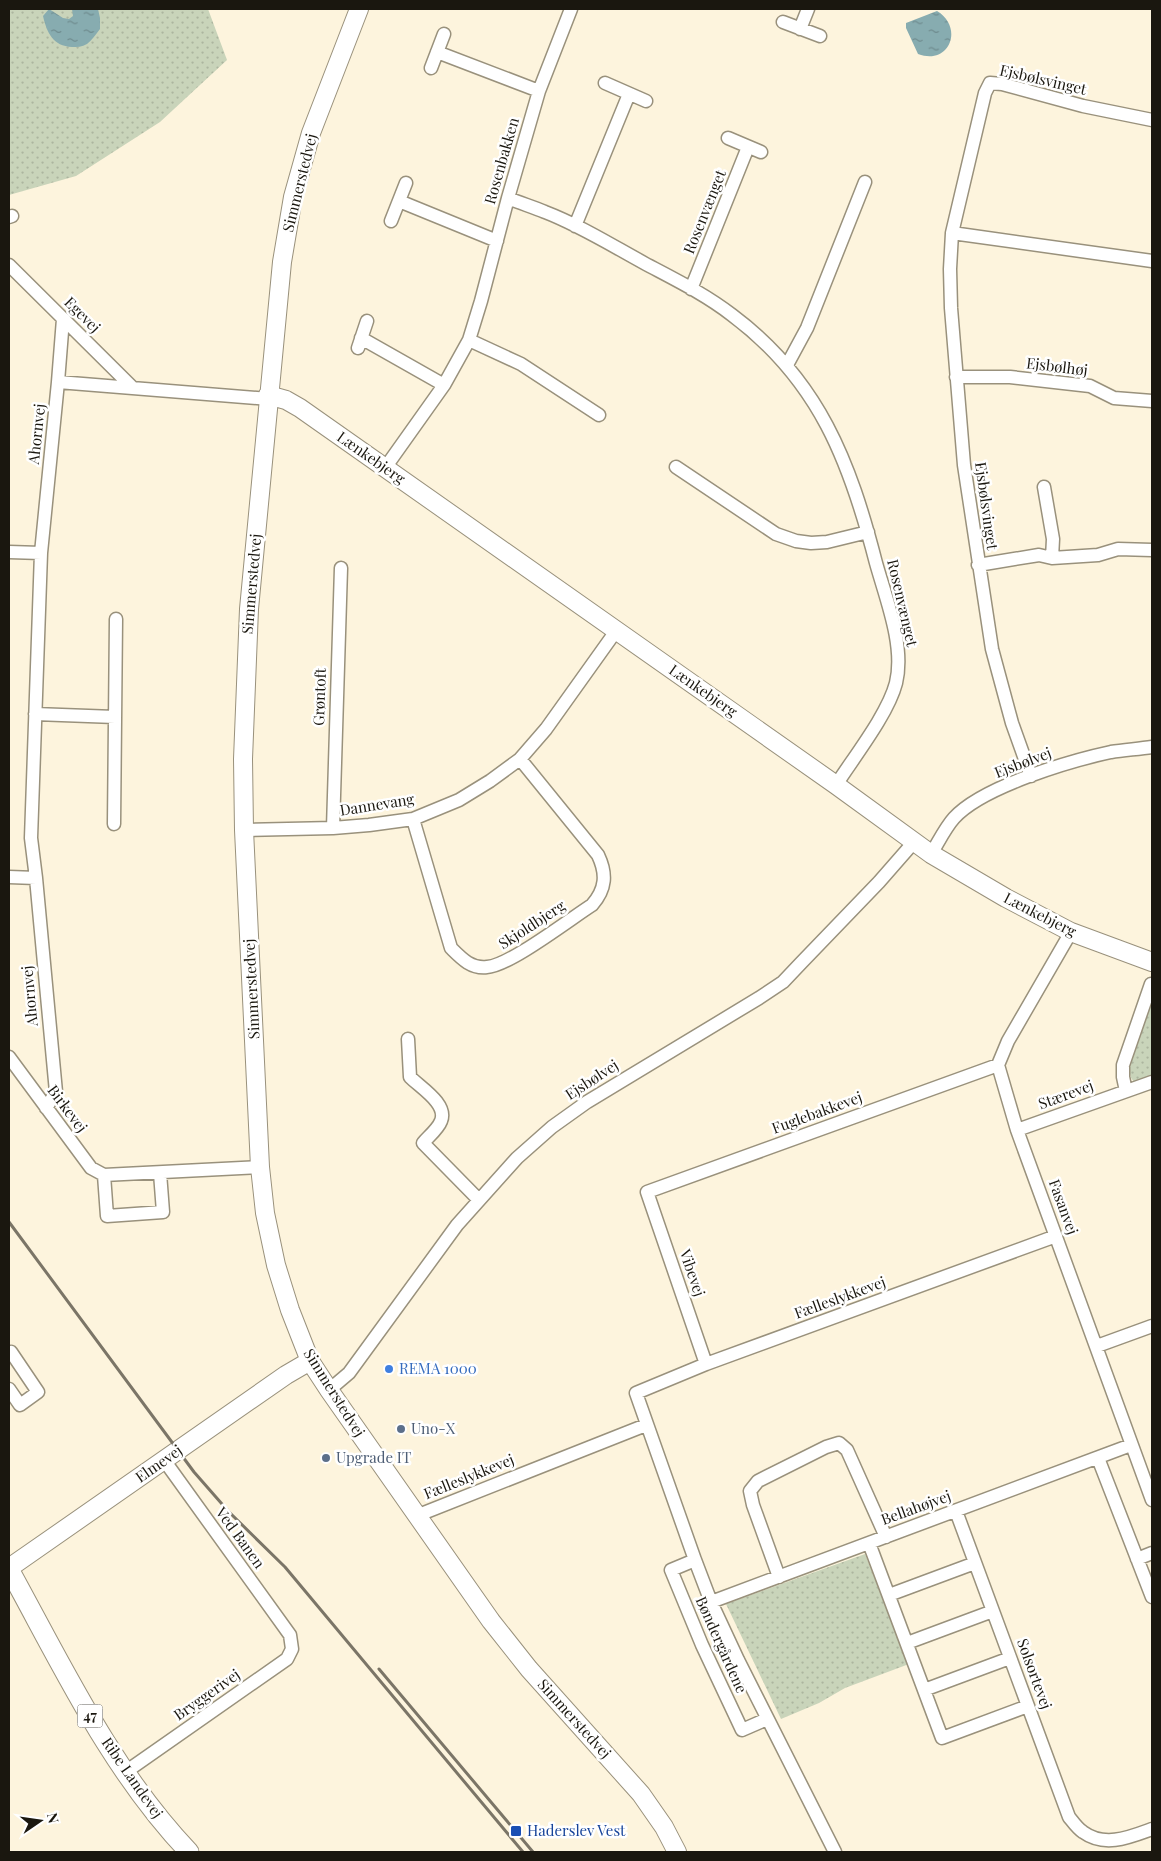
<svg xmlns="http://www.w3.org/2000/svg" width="1161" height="1861" viewBox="0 0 1161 1861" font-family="'Playfair Display',serif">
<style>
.grass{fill:url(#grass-dots)}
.water{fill:url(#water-ripples)}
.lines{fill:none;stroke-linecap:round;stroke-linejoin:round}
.street-casing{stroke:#99917c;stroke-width:15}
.secondary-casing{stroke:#99917c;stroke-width:20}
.primary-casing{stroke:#99917c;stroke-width:21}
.street{stroke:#fff;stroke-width:12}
.secondary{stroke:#fff;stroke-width:18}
.primary{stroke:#fff;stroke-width:19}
.rail{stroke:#7b7567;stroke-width:3}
.shop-dot{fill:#3f7fe0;stroke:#fff;stroke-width:2}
.service-dot{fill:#5c6f8a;stroke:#fff;stroke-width:2}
.transit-dot{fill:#1a4fb4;stroke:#fff;stroke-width:2}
.labels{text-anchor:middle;stroke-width:5;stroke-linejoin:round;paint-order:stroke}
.shield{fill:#fff;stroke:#5f5d57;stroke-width:1}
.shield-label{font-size:14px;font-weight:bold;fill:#1a170f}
.street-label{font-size:15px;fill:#1a170f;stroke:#fff}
.shop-label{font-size:15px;fill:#366cbe;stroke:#fff;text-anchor:start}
.service-label{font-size:15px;fill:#4e5e75;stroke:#fff;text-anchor:start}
.transit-label{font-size:15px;fill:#164399;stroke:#fff;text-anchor:start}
</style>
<defs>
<pattern id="grass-dots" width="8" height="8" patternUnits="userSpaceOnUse" patternTransform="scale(1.25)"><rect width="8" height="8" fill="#c9d4ba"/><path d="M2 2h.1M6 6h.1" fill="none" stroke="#acb59f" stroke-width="1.8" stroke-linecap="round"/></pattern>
<pattern id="water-ripples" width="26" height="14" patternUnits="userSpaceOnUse" patternTransform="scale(1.25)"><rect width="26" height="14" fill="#87acb0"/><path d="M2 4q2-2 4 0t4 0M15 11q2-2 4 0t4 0" fill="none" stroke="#6e8b8e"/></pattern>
</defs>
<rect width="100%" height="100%" fill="#fdf4dd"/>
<!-- grass -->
<path class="grass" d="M 9,9 L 208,9 L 227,60 L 160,122 L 76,176 L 9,195 Z
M 1152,993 L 1152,1076 L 1135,1083 L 1131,1078 L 1128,1065 Z
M 865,1554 L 909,1664 L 845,1688 L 819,1703 L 781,1719 L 726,1604 Z"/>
<!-- water -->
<path class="water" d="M 49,9 L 63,18 L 69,19 L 73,16 L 72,9 L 98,9 L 100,18 L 100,29 C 96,34 92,40 87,44 C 82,47 77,47 72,47 C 53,46 47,33 43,16 Z
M 937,11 C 964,27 950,66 918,54 L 906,28 L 906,23 Z"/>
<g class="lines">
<!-- street casing -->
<g class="street-casing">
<path id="street" d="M 783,22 L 820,36
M 800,29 L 808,9
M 437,52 L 539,91
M 431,68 L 444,34
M 605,83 L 646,101
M 728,138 L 761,152
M 508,198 C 520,203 533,207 545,212 C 579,225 611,245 644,263 C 674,279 705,294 732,315 C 819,380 850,462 876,563 C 886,599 905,646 896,683 C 888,714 854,757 836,785
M 399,201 L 497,241
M 9,217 L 12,216
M 391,221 L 406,183
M 575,226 L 629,94
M 952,233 L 1152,261
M 9,265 L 132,387
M 691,289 L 748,147
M 361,338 L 444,385
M 469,340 L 521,364 L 599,415
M 358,348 L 367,321
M 787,365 L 807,328 L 865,182
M 956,377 L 1010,377 L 1090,386 L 1114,398 L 1152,401
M 58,382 L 269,399
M 676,467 L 776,534 L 796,541 L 811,543 L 827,542 L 868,532
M 385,468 L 444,385 L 469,340 L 481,301 L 508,198 L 539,91 L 571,9
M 1044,487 L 1053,539 L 1052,558
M 9,552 L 41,553
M 978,565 L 1039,555 L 1052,558 L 1098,555 L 1118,549 L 1152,550
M 35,714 L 115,717
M 1031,776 L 1012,723 L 992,649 L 964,465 L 951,308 L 950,269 L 952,233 L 985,93 L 990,83 L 1002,84 L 1083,106 L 1152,120
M 413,819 L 451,948 C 461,958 471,969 487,967 C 509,966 570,919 592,905 C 606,889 607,874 598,855 L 520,759
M 114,824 L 116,619
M 333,828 L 341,568
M 244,830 L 333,828 L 369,825 L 413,819 L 459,800 L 490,781 L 520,759 L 546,729 L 616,631
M 931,854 C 938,843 945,828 954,818 C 982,787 1069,761 1111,752 C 1124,750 1138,749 1152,747
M 9,877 L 36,878
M 1071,932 L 1008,1041 L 998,1065 L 1017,1130 L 1152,1500
M 408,1039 L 410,1077 C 421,1088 448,1104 441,1121 C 438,1129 428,1137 423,1143 L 479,1200
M 9,1057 L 91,1168 L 104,1175 L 260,1167
M 1126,1091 L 1123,1077 L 1123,1065 L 1151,984
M 46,1108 L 56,1092 L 36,878 L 31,838 L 41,553 L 58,382 L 63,319
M 1017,1130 L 1152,1082
M 104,1175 L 107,1216 L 163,1212 L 160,1173
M 1097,1346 L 1152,1326
M 9,1353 L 11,1352 L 38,1392 L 20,1405 L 9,1389
M 706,1364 L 647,1192 L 998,1065
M 329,1390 L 349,1373 L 457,1225 L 517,1158 L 552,1127 L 587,1102 L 759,998 L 783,982 L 801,963 L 879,882 L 914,842
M 1098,1458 L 1152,1597
M 956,1511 L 1069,1817 C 1073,1822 1078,1829 1083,1832 C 1105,1848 1130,1837 1152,1829
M 416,1516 L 646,1425
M 869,1543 L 942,1738 L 1028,1706
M 1137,1559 L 1152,1553
M 695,1560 L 671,1570 L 702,1645 L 742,1730 L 767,1719
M 779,1577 L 753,1505 L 750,1491 L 758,1481 L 826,1447 L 839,1443 L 847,1450 L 886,1537
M 889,1595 L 975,1563
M 711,1602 L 1131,1445
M 907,1643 L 993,1611
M 924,1690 L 1010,1658
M 124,1773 L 287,1659 L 292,1649 L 290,1635 L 164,1460
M 835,1852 L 738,1660 L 711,1602 L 695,1560 L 636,1393 L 706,1364 L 1056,1236"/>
</g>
<!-- secondary casing -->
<g class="secondary-casing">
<path id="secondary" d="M 359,9 L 311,133 L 293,197 L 282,262 L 249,609 L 243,759 L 244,830 L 260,1167 L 265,1213 L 276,1265 L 290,1310 L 310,1361 L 329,1390 L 491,1621 L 529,1669 L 641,1794 L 664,1827 L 677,1852
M 268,395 L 286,400 L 300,408 L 836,785 L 931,854 L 1006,898 L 1071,932 L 1152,962
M 9,1568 L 286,1375 L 310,1361"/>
</g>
<!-- primary casing -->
<g class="primary-casing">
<path id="primary" d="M 9,1569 C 63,1667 111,1770 189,1852"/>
</g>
<!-- street -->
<use href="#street" class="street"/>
<!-- secondary -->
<use href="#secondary" class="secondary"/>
<!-- primary -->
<use href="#primary" class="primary"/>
<!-- rail -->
<path class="rail" d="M 9,1222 L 194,1472 L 229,1512 L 285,1567 L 523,1852
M 379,1669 L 533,1852"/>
</g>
<!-- markers -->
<circle class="shop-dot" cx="389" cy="1369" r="5"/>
<g class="service-dot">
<circle cx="401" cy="1429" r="5"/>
<circle cx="326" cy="1458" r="5"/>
</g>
<rect class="transit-dot" x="510" y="1825" width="12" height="12" rx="2.5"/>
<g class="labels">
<!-- shield labels -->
<rect class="shield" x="77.5" y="1704.5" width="25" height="23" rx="4"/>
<g class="shield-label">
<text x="90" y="1721">47</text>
</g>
<!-- street labels -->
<g class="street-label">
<text transform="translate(1043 80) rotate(13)" y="5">Ejsbølsvinget</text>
<text transform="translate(502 161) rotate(-74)" y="5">Rosenbakken</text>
<text transform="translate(300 183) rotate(-76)" y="5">Simmerstedvej</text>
<text transform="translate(705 212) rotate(-68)" y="5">Rosenvænget</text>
<text transform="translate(82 315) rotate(45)" y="5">Egevej</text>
<text transform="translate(1057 367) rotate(7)" y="5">Ejsbølhøj</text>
<text transform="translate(37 434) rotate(-84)" y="5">Ahornvej</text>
<text transform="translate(371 458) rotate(35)" y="5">Lænkebjerg</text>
<text transform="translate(986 506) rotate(82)" y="5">Ejsbølsvinget</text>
<text transform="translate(252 584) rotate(-85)" y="5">Simmerstedvej</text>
<text transform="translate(902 603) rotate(77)" y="5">Rosenvænget</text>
<text transform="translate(703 691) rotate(35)" y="5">Lænkebjerg</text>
<text transform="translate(320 697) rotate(-88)" y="5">Grøntoft</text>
<text transform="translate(1023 763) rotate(-21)" y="5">Ejsbølvej</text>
<text transform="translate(377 805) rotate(-9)" y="5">Dannevang</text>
<text transform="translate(1040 915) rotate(27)" y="5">Lænkebjerg</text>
<text transform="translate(532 925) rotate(-33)" y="5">Skjoldbjerg</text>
<text transform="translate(252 989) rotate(-93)" y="5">Simmerstedvej</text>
<text transform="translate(30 996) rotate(-95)" y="5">Ahornvej</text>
<text transform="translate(592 1080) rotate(-33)" y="5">Ejsbølvej</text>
<text transform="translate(1066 1095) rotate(-20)" y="5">Stærevej</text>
<text transform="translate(67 1109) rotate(53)" y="5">Birkevej</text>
<text transform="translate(817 1113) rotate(-20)" y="5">Fuglebakkevej</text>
<text transform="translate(1063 1207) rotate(70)" y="5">Fasanvej</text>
<text transform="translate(692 1273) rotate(71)" y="5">Vibevej</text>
<text transform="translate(840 1298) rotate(-20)" y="5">Fælleslykkevej</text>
<text transform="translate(334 1393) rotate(58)" y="5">Simmerstedvej</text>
<text transform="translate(159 1464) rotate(-35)" y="5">Elmevej</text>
<text transform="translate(469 1477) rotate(-22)" y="5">Fælleslykkevej</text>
<text transform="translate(916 1508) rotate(-20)" y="5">Bellahøjvej</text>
<text transform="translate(240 1538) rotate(54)" y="5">Ved Banen</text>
<text transform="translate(721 1645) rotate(66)" y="5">Bøndergårdene</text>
<text transform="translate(1034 1674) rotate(70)" y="5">Solsortevej</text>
<text transform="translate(207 1695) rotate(-35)" y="5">Bryggerivej</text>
<text transform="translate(574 1719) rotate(48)" y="5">Simmerstedvej</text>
<text transform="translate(132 1778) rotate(55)" y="5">Ribe Landevej</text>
</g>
<!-- shop labels -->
<g class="shop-label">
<text x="399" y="1374">REMA 1000</text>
</g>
<!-- service labels -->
<g class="service-label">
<text x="411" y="1434">Uno-X</text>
<text x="336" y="1463">Upgrade IT</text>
</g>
<!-- transit labels -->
<g class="transit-label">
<text x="527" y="1836">Haderslev Vest</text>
</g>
</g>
<!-- border -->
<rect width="1161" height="1861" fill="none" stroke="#1a170f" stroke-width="20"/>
<!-- north arrow -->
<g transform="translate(40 1821) rotate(77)" stroke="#ffffff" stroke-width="4" paint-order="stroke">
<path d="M0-4L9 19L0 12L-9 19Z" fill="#1a170f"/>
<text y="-8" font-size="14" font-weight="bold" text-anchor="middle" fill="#1a170f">N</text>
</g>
</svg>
